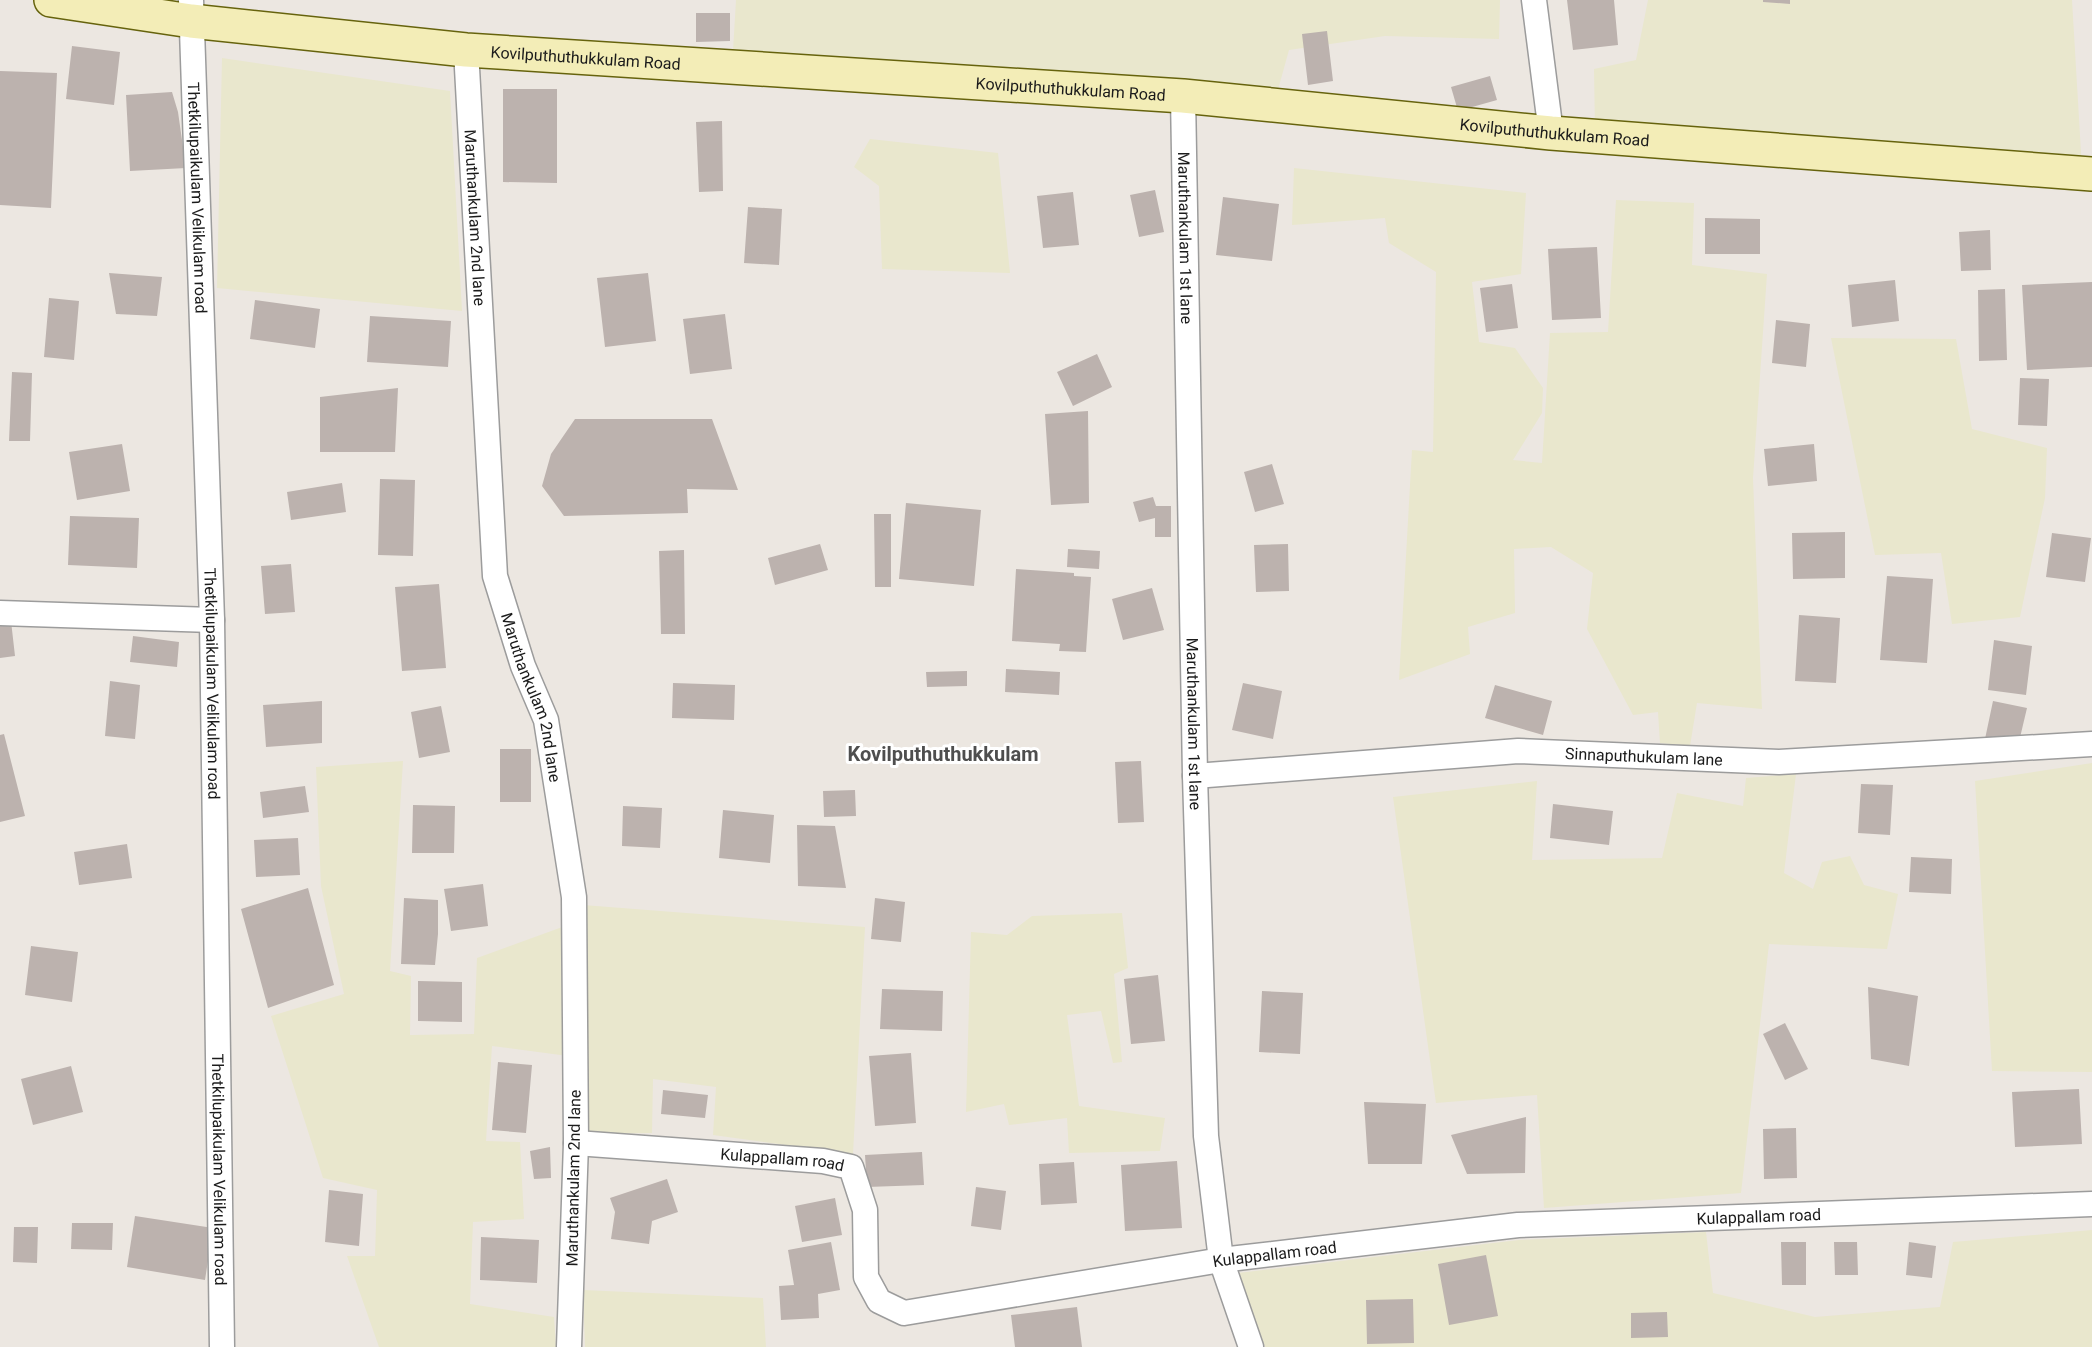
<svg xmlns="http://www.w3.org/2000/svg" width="2092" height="1347" viewBox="0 0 2092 1347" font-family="Roboto,sans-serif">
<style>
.farmland{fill:#e9e7cd}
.building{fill:#bcb2ae}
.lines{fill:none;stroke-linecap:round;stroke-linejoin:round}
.street-casing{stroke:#9c9c9c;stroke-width:27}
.secondary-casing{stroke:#66630d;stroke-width:36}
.street{stroke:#fff;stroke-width:24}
.secondary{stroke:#f3edb7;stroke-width:33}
.labels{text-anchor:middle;stroke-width:6;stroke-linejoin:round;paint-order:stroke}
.street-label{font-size:16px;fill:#1b1b1b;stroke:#fff}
.quarter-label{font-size:20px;font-weight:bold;fill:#4e4e4e;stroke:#fff}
</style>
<rect width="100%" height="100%" fill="#ece7e1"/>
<!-- farmland -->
<path class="farmland" d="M 736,0 L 1500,0 L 1499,39 L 1385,36 L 1289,50 L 1269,122 L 732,68 Z
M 1648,0 L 2072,0 L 2083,186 L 1595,130 L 1594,69 L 1636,60 Z
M 222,58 L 450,91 L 462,311 L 217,288 Z
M 870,139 L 998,153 L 1010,273 L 882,269 L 879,186 L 854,167 Z
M 1294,168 L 1526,193 L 1521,274 L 1472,282 L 1479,342 L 1515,348 L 1543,388 L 1542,413 L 1513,460 L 1542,463 L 1550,333 L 1608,332 L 1616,200 L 1694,203 L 1692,265 L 1767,274 L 1753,478 L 1762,709 L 1697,703 L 1690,746 L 1660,743 L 1658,712 L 1633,715 L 1587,629 L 1593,573 L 1551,547 L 1514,549 L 1515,613 L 1468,627 L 1470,654 L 1399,680 L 1412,450 L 1433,452 L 1436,272 L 1389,243 L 1385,218 L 1292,225 Z
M 1831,338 L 1956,339 L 1972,429 L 2047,448 L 2045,498 L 2020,617 L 1952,624 L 1941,553 L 1875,555 Z
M 403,761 L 390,971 L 411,976 L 410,1035 L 474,1034 L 477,958 L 565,926 L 568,1056 L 492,1046 L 486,1141 L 520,1142 L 524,1219 L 473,1222 L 470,1304 L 554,1317 L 556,1347 L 379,1347 L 347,1256 L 375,1256 L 377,1190 L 323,1178 L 271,1016 L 344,994 L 321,886 L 316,767 Z
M 2092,763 L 2092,1072 L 1992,1071 L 1975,781 Z
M 1796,774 L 1784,873 L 1813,889 L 1822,862 L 1850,856 L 1864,885 L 1898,894 L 1887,949 L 1769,944 L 1741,1193 L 1544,1208 L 1537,1095 L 1436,1103 L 1393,797 L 1537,781 L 1532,860 L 1662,858 L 1677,793 L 1743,806 L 1746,778 Z
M 583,905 L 865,927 L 853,1154 L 713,1135 L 716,1087 L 653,1079 L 652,1133 L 589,1134 Z
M 1122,913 L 1128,968 L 1114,974 L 1122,1062 L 1113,1063 L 1101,1011 L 1067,1015 L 1079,1106 L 1165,1118 L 1160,1151 L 1069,1153 L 1067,1118 L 1009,1125 L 1004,1104 L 966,1112 L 971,932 L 1007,935 L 1032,916 Z
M 2092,1230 L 2092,1347 L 1265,1347 L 1238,1273 L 1519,1240 L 1706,1232 L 1713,1293 L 1815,1317 L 1940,1307 L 1953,1242 Z
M 583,1290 L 763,1298 L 766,1347 L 585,1347 Z"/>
<!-- building -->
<path class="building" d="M 1567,0 L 1614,0 L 1618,45 L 1573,50 Z
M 1763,0 L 1790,0 L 1790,4 L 1763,2 Z
M 696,13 L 730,13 L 730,41 L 696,42 Z
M 1327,31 L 1333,81 L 1308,85 L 1302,34 Z
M 72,46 L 120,52 L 114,105 L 66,99 Z
M 0,71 L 57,73 L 51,208 L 0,205 Z
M 1490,76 L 1497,100 L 1458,111 L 1451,87 Z
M 503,89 L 557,89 L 557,183 L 503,182 Z
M 172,92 L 178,112 L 186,168 L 130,171 L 126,95 Z
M 722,121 L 723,191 L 699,192 L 696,122 Z
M 1155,190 L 1164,232 L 1139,237 L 1130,195 Z
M 1073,192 L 1079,245 L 1043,248 L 1037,196 Z
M 1223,197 L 1279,204 L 1272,261 L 1216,255 Z
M 748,207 L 782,209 L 779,265 L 744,263 Z
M 1705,218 L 1760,219 L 1760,254 L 1705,254 Z
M 1990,230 L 1991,270 L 1961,271 L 1959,232 Z
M 1597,247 L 1601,318 L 1552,320 L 1548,249 Z
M 109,273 L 162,277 L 157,316 L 116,314 Z
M 648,273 L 656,341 L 605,347 L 597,278 Z
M 1895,280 L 1899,321 L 1852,327 L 1848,285 Z
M 2092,282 L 2092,367 L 2027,370 L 2022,285 Z
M 1512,284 L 1518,328 L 1486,332 L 1480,288 Z
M 2005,289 L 2007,360 L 1979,361 L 1978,290 Z
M 49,298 L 79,301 L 74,360 L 44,357 Z
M 255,300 L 320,309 L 315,348 L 250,339 Z
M 725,314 L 732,369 L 690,374 L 683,319 Z
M 370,316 L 451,321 L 448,367 L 367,362 Z
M 1776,320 L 1810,324 L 1806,367 L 1772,363 Z
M 1097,354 L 1112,387 L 1073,406 L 1057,372 Z
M 12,372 L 32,373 L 30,441 L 9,441 Z
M 2020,378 L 2049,379 L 2047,426 L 2018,425 Z
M 398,388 L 395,452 L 320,452 L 320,397 Z
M 1088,411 L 1089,503 L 1051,505 L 1045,414 Z
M 575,419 L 712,419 L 738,490 L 687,489 L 688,513 L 564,516 L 542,486 L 551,454 Z
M 122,444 L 130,491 L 77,500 L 69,452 Z
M 1814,444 L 1817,481 L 1768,486 L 1764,449 Z
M 1272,464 L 1284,504 L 1255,512 L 1244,472 Z
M 380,479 L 415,480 L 413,556 L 378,555 Z
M 342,483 L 346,512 L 291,520 L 287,492 Z
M 1153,497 L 1156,506 L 1171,506 L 1171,537 L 1155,537 L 1155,518 L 1139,522 L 1133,502 Z
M 906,503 L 981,510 L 974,586 L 899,579 Z
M 874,514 L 891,514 L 891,587 L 875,587 Z
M 70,516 L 139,518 L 137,568 L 68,565 Z
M 1845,532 L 1845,578 L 1793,579 L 1792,533 Z
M 2052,533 L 2091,538 L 2085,582 L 2046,577 Z
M 820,544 L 828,570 L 775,585 L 768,558 Z
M 1288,544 L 1289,591 L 1256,592 L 1254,545 Z
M 1068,549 L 1100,551 L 1099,569 L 1067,567 Z
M 684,550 L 685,634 L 661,634 L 659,551 Z
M 291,564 L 295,612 L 265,614 L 261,566 Z
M 1016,569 L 1074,573 L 1074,576 L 1091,577 L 1086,652 L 1059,651 L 1060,644 L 1012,641 Z
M 1887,576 L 1933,579 L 1927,663 L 1880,660 Z
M 439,584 L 446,668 L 402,671 L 395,587 Z
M 1152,588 L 1164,630 L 1123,640 L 1112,599 Z
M 1799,615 L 1840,618 L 1836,683 L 1795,681 Z
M 11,621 L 15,656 L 0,658 L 0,622 Z
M 133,636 L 179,642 L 177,667 L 130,662 Z
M 1994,640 L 2032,646 L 2026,695 L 1988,690 Z
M 1006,669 L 1060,672 L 1059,695 L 1005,692 Z
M 967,671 L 967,686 L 927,687 L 926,672 Z
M 110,681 L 140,685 L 135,739 L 105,736 Z
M 673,683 L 735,685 L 734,720 L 672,718 Z
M 1243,683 L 1282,691 L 1273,739 L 1232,730 Z
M 1495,685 L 1552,701 L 1543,735 L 1485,718 Z
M 322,701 L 322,743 L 266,747 L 263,705 Z
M 1993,701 L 2027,708 L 2018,746 L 1985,739 Z
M 441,706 L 450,752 L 419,758 L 411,712 Z
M 4,734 L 25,816 L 0,822 L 0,735 Z
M 500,749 L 531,749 L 531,802 L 500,802 Z
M 1141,761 L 1144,822 L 1118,823 L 1115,762 Z
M 1861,784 L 1893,785 L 1890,835 L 1858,833 Z
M 305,786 L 309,812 L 263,818 L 260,792 Z
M 855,790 L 856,816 L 824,817 L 823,791 Z
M 1553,804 L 1613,811 L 1609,845 L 1550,838 Z
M 413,805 L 455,806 L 454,853 L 412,853 Z
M 623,806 L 662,808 L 660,848 L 622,846 Z
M 723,810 L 774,815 L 770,863 L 719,858 Z
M 797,825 L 835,826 L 846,888 L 798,886 Z
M 298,838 L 300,875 L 256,877 L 254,840 Z
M 127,844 L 132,878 L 79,885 L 74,852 Z
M 1911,857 L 1952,859 L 1951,894 L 1909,892 Z
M 483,884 L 488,926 L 451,931 L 444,889 Z
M 308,888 L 334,985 L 268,1008 L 241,909 Z
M 404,898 L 438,900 L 438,934 L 435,965 L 401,964 Z
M 875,898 L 905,902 L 901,942 L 871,939 Z
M 31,946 L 78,952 L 72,1002 L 25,995 Z
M 1158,975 L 1165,1041 L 1131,1044 L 1124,979 Z
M 418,981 L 462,982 L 462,1022 L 418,1021 Z
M 1868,987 L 1918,996 L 1909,1066 L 1871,1059 Z
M 882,989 L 943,991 L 942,1031 L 880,1029 Z
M 1262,991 L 1303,993 L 1300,1054 L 1259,1052 Z
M 1785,1023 L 1808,1069 L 1785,1080 L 1763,1034 Z
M 911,1053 L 916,1123 L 875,1126 L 869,1056 Z
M 498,1062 L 532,1065 L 526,1133 L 492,1130 Z
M 71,1066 L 83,1112 L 33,1125 L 21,1079 Z
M 2079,1089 L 2082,1144 L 2015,1147 L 2012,1092 Z
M 663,1090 L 708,1095 L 705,1118 L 661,1114 Z
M 1364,1102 L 1426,1104 L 1422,1164 L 1368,1164 Z
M 1526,1117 L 1525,1173 L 1467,1174 L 1451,1135 Z
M 1796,1128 L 1797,1178 L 1764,1179 L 1763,1129 Z
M 550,1147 L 551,1178 L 534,1179 L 530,1151 Z
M 922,1152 L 924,1185 L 867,1187 L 865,1155 Z
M 1177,1161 L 1182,1228 L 1125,1231 L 1121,1165 Z
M 1074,1162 L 1077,1203 L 1041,1205 L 1039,1164 Z
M 667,1179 L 678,1212 L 652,1221 L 649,1244 L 611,1239 L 615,1212 L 610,1198 Z
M 976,1187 L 1006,1191 L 1001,1230 L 971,1226 Z
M 329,1190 L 363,1194 L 359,1246 L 325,1242 Z
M 835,1198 L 842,1235 L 802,1242 L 795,1206 Z
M 135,1216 L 213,1228 L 205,1280 L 127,1267 Z
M 72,1223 L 113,1223 L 112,1250 L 71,1249 Z
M 14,1227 L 38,1227 L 37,1263 L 13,1262 Z
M 481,1237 L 539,1240 L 537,1283 L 480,1280 Z
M 831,1242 L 840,1290 L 818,1294 L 819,1318 L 781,1320 L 779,1286 L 794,1285 L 788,1250 Z
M 1781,1242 L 1806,1242 L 1806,1285 L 1782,1285 Z
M 1834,1242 L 1857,1242 L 1858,1275 L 1835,1275 Z
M 1909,1242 L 1936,1246 L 1932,1278 L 1906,1275 Z
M 1486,1255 L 1498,1316 L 1449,1325 L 1438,1264 Z
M 1413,1299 L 1414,1343 L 1367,1344 L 1366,1300 Z
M 1077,1307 L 1082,1347 L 1015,1347 L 1011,1315 Z
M 1667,1312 L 1668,1337 L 1631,1338 L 1631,1313 Z"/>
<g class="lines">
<!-- street casing -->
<g class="street-casing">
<g id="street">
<path id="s1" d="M 191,0 L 212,620 L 222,1347"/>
<path d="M 1534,0 L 1551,133"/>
<path id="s2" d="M 466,50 L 495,576 L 523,666 L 546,720 L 574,897 L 576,1143 L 569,1347"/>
<path id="s3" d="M 1183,96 L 1195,776 L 1206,1136 L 1221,1260 L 1251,1347"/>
<path d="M 0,613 L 212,620"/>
<path id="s4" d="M 1195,776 L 1518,751 L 1779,762 L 2092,744"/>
<path id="s5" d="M 576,1143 L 823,1161 L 851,1167 L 865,1210 L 866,1277 L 879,1301 L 904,1313 L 1221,1260 L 1518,1225 L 2092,1204"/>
</g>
</g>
<!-- secondary casing -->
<g class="secondary-casing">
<g id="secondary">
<path id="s6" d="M 51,0 L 191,21 L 466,50 L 1183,96 L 1551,133 L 2092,174"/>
</g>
</g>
<!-- street -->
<use href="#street" class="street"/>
<!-- secondary -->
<use href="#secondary" class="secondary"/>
</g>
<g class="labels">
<!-- street labels -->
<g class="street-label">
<text dy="6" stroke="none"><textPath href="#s6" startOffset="538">Kovilputhuthukkulam Road</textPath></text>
<text dy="6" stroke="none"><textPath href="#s6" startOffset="1024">Kovilputhuthukkulam Road</textPath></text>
<text dy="6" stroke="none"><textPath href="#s6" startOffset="1510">Kovilputhuthukkulam Road</textPath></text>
<text dy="6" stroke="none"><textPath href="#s1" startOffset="198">Thetkilupaikulam Velikulam road</textPath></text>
<text dy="6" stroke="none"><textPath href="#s2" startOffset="168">Maruthankulam 2nd lane</textPath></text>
<text dy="6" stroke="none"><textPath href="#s3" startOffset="142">Maruthankulam 1st lane</textPath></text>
<text dy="6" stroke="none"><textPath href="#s1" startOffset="684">Thetkilupaikulam Velikulam road</textPath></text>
<text dy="6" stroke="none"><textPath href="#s2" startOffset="654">Maruthankulam 2nd lane</textPath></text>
<text dy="6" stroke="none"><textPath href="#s3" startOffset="628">Maruthankulam 1st lane</textPath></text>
<text dy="6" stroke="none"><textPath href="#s4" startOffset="450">Sinnaputhukulam lane</textPath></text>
<text dy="6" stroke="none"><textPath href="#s5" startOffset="207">Kulappallam road</textPath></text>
<text dy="6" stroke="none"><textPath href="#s1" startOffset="1170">Thetkilupaikulam Velikulam road</textPath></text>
<text transform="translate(573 1178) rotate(-89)" y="6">Maruthankulam 2nd lane</text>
<text dy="6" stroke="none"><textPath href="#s5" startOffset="1305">Kulappallam road</textPath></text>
<text dy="6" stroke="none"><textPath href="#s5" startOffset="819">Kulappallam road</textPath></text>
</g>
<!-- quarter labels -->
<g class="quarter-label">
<text x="943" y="761">Kovilputhuthukkulam</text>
</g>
</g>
</svg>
